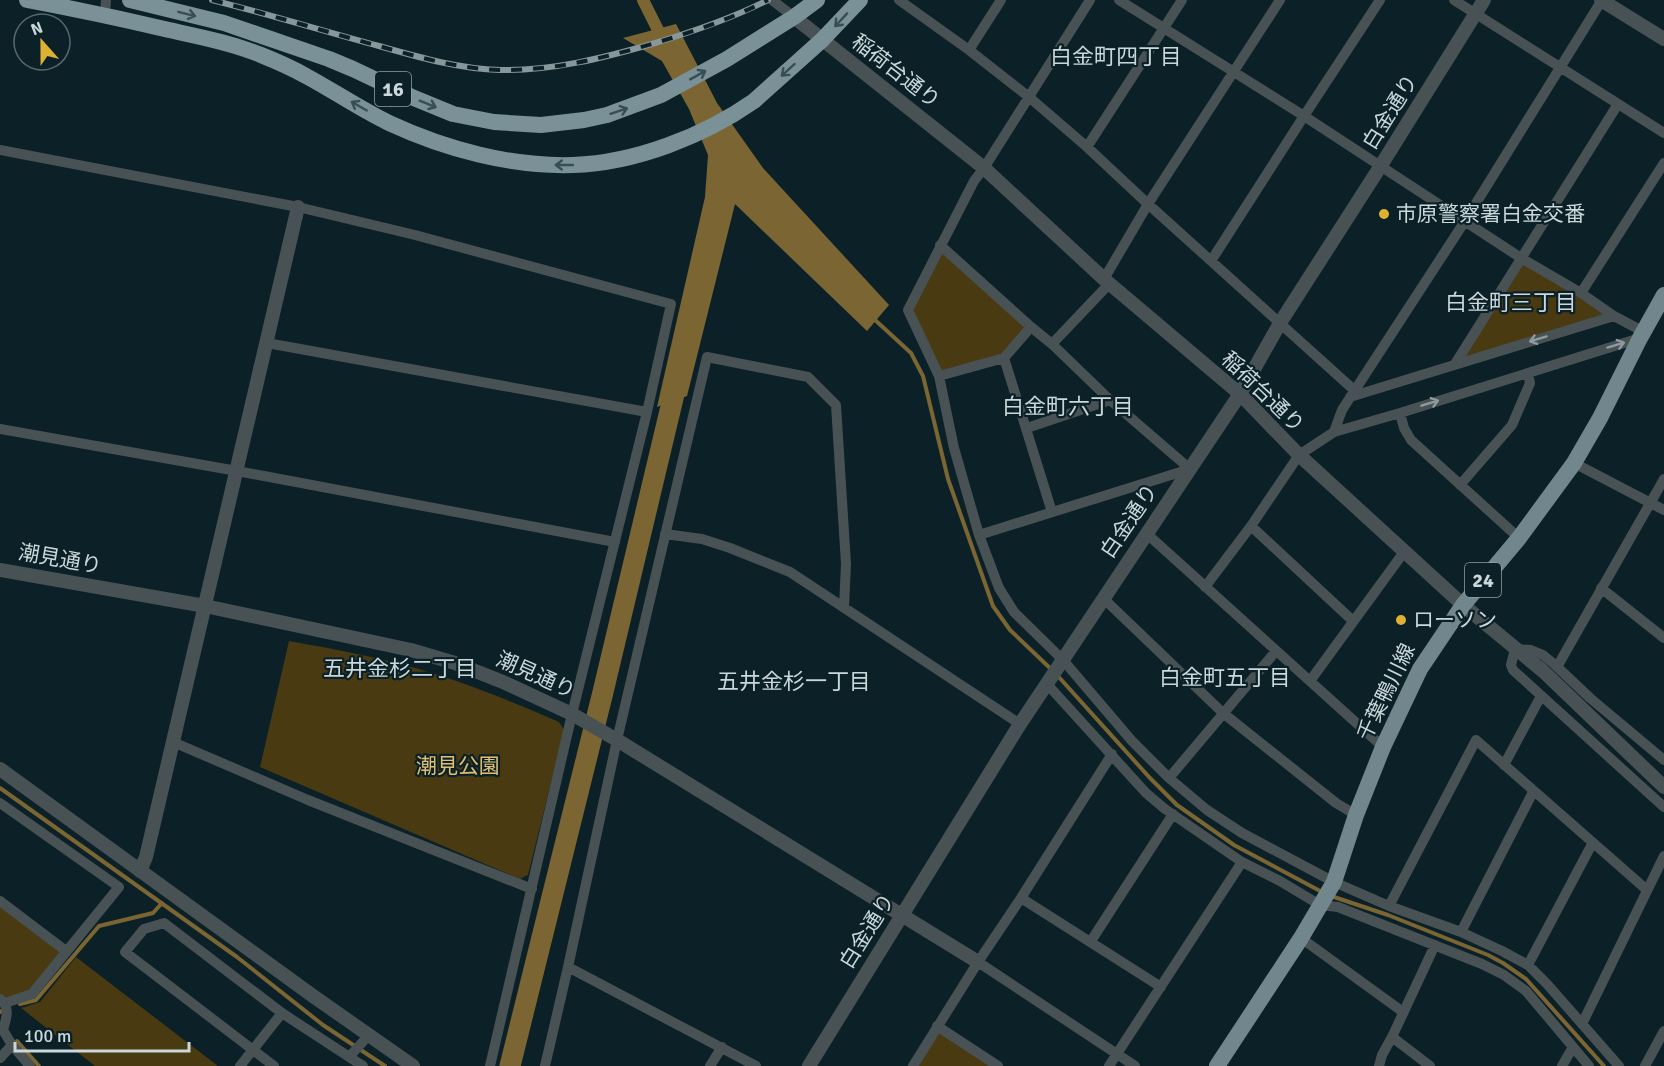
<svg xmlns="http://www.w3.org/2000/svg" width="1664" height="1066" viewBox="0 0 1664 1066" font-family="Signika,'Noto Sans JP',sans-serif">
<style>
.green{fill:#493a11}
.water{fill:#7b6633}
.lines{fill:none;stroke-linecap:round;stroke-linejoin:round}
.stream{stroke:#7b6633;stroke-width:4}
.canal{stroke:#7b6633;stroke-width:12}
.river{stroke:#7b6633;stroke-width:21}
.minor{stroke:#485255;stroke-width:10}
.tertiary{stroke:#485255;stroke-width:14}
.primary{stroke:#72878d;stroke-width:16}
.trunk{stroke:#7a9198;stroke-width:16}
.rail-casing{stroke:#87979c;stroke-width:6}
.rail{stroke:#0b2127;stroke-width:4;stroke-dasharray:11;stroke-linecap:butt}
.oneway{stroke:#374e54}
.oneway2{stroke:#909b9f}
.poi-dot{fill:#deb133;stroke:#0b2127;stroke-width:2}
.labels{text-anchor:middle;stroke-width:4.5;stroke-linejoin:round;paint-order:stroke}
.shield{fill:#0b2127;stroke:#91a0a5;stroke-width:1.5}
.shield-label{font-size:20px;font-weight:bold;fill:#cad7db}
.street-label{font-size:21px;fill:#cad7db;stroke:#0b2127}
.poi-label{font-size:21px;fill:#cad7db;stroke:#0b2127;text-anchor:start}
.park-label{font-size:21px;fill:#dfbf71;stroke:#0b2127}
.neighbourhood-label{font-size:22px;fill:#cad7db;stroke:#0b2127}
</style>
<rect width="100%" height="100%" fill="#0b2127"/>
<!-- green -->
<path class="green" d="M 940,245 L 1031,327 L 1004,358 L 939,376 L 908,310 Z
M 1521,258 L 1614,316 L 1455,364 Z
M 289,641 C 339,650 389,659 438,675 C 480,688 519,705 559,722 L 564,730 L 528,875 L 520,879 L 260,767 Z
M 0,901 L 66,951 L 32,994 L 0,999 Z
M 76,957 L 218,1066 L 95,1066 L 21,1008 L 40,1002 Z
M 937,1026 L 998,1066 L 913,1066 Z"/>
<!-- water -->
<path class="water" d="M 676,24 L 717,103 L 763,168 L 889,305 L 867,331 L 735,204 L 687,396 L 657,407 L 705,197 L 708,155 L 689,109 L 662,61 L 623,38 Z"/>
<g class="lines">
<!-- stream -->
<path class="stream" d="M 874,319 L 911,353 L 923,376 L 948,479 L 993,606 L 1010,630 L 1051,669
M 1057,675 L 1149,777 L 1177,805 L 1234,845 L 1322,892
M 0,788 L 237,957 L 323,1025 L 385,1066
M 1331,896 L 1388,915 L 1488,955 L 1503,963 L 1526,979 L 1604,1066
M 20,1004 L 36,1000 L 99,926 L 153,913 L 162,903
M 0,1012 L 1,1011
M 17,1041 L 39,1066"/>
<!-- canal -->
<path class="canal" d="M 643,0 L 664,42"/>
<!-- river -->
<path class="river" d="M 510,1066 L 603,692 L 679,373"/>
<!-- minor -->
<path class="minor" d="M 772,0 L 794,17
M 899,0 L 969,50 L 1029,97 L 1087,147 L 1148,204 L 1354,390
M 1090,0 L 984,168 L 974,181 L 908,310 L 939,376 L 954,448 L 979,535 L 999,588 L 1014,612 L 1063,660 L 1132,741 L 1169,778 L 1207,810 L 1242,833 L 1334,882 L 1389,906 L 1461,932 L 1502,951 L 1528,965 L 1547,984 L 1619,1066
M 1119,0 L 1304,116 L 1521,258 L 1581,293 L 1614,316 L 1644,332
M 1454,0 L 1664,133
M 105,15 L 106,0
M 969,50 L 1001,0
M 1087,147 L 1182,0
M 0,150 L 298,207 L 415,235 L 671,304 L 647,412 L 572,714 L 490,1066
M 940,245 L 1031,327 L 1052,344 L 1110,400 L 1190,469
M 1211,261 L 1304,116 L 1380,0
M 1104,279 L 1148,204 L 1280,0
M 1581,293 L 1664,163
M 267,343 L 647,412
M 1052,344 L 1109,284
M 1004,358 L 1052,512
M 1455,364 L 1618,104
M 939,376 L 1004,358 L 1031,327
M 1350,397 L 1614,316
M 1400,413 L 1404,428 L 1411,440 L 1519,538
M 1027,428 L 1110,400
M 0,429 L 237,471 L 615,542
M 1334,432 L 1342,410 L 1465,221 L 1602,0
M 1574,463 L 1664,510
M 1460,485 L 1512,425 L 1530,383 L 1528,373
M 1251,526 L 1353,621
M 1146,533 L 1383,747
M 665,534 L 702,539 L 730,548 L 790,572 L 1020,724
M 979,535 L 1190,469
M 1205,587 L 1251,526 L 1299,455 L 1334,432 L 1400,413 L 1640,338
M 1601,588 L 1664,638
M 1103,598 L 1223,713 L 1336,803 L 1356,815
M 1557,667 L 1664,479
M 1310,681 L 1404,552
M 1047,684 L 1146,793 L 1165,809 L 1242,862 L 1280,881 L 1320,905 L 1338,907 L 1482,964 L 1504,975 L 1526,991 L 1589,1066
M 173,742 L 308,800 L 532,889
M 1664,760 L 1590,698 L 1554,664 L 1543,655 L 1531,650 L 1515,649 L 1511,665 L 1513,670 L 1664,807
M 1504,765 L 1541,696
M 1169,778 L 1276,651
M 0,803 L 119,887 L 32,994 L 5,1003
M 1021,898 L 1161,987
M 0,901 L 66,951
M 1389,906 L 1476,740 L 1647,890
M 1461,932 L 1533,792
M 1301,938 L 1403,1012
M 1091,941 L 1173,814
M 978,962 L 1135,1066
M 1528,965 L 1592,844
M 568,967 L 756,1066
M 0,999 C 11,1008 6,1019 3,1030 L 12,1045 L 30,1066
M 1582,1024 L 1664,856
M 937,1026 L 998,1066
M 1392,1037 L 1430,1066
M 349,1057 L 369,1035
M 0,1058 L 12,1045
M 240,1066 L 282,1013
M 274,1066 L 125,952 L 144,929 L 164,923 L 282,1013 L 363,1066
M 545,1066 L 568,967 L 617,740 L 707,357 L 808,377 L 836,405 L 846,564 L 844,607
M 710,1066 L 722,1047
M 913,1066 L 978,962 L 1021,898 L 1112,754
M 1109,1066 L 1242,862
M 1379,1066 L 1382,1055 L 1392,1037 L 1435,945
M 1562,1066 L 1573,1047
M 1645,1066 L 1664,1031"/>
<!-- tertiary -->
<path class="tertiary" d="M 1601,0 L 1664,39
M 794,17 L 984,168 L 1104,279 L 1240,394 L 1299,455 L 1463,605 L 1543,671 L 1664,787
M 0,570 L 205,606 L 411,650 L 455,663 L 503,682 L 572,714 L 617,740 L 978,962
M 0,769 L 313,996 L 413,1066
M 140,871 L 146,857 L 298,207
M 809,1066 L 1020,724 L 1240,394 L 1280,323 L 1380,167 L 1484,0"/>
<!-- primary -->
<path class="primary" d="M 1217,1066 L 1301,938 L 1334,882 L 1356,815 L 1383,747 L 1420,669 L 1463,605 L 1519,538 L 1574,463 L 1600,418 L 1640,338 L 1664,295"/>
<!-- trunk -->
<path class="trunk" d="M 27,0 C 75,9 122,19 169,30 C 200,37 232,43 261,55 C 276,61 292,68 306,76 C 334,91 360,109 389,123 C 445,149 511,167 573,165 C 635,163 704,136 754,101 L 822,40 L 860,0
M 130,0 L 224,23 L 329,59 L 353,69 L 414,98 L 453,114 L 494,122 L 541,125 L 584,120 L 607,115 L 661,95 L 727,59 L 794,17 L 817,0"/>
<!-- rail casing -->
<g class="rail-casing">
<path id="rail" d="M 212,0 C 268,14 323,31 379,46 C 418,57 459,69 500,70 C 552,71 603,58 652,44 C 692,32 731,19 768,0"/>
</g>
<!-- rail -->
<use href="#rail" class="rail"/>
</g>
<!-- one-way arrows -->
<defs><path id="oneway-shaft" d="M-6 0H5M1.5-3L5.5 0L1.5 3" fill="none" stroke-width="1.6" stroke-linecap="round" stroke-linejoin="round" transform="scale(1.5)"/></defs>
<g class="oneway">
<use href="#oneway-shaft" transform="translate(187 14) rotate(14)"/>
<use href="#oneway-shaft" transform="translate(841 20) rotate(133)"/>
<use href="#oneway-shaft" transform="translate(788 70) rotate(138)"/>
<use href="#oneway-shaft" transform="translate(698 75) rotate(-29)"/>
<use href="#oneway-shaft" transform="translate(428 104) rotate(22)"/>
<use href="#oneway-shaft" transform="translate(359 106) rotate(-150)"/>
<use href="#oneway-shaft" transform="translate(619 111) rotate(-18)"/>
<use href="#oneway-shaft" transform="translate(564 165) rotate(-180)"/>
</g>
<g class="oneway2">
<use href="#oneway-shaft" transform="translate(1538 339) rotate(163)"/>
<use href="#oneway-shaft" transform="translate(1616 345) rotate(-17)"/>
<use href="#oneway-shaft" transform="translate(1430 403) rotate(-17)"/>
</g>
<!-- markers -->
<g class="poi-dot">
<circle cx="1384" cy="214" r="6"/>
<circle cx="1401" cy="620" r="6"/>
</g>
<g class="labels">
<!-- shield labels -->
<g class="shield">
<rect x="375" y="72" width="36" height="34" rx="4.5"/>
<rect x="1465" y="563" width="36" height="34" rx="4.5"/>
</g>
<g class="shield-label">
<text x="393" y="96">16</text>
<text x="1483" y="587">24</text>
</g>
<!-- street labels -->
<g class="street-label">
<text transform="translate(896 71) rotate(38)" y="7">稲荷台通り</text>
<text transform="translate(1390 112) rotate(-58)" y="7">白金通り</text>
<text transform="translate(1263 392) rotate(44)" y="7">稲荷台通り</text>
<text transform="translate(1129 521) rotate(-56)" y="7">白金通り</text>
<text transform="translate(60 559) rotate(10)" y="7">潮見通り</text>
<text transform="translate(536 675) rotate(24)" y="7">潮見通り</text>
<text transform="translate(1386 692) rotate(-64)" y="7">千葉鴨川線</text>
<text transform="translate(867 931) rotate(-58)" y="7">白金通り</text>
</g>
<!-- poi labels -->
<g class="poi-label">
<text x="1396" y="221">市原警察署白金交番</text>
<text x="1413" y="627">ローソン</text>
</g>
<!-- park labels -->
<g class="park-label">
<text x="458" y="773">潮見公園</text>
</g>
<!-- neighbourhood labels -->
<g class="neighbourhood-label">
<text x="1116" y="64">白金町四丁目</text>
<text x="1511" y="310">白金町三丁目</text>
<text x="1068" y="414">白金町六丁目</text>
<text x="400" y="676">五井金杉二丁目</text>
<text x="1225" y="685">白金町五丁目</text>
<text x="794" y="689">五井金杉一丁目</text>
</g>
</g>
<!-- north arrow -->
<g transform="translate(42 42) rotate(339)"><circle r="28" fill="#0b2127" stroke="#576a6f" stroke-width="1.5"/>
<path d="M0-4.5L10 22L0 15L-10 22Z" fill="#deb133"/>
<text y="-9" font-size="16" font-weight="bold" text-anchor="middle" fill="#cad7db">N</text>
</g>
<!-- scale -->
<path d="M15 1042v9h174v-9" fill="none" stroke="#cad7db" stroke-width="3"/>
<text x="24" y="1042" font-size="18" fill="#cad7db" stroke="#0b2127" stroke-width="4.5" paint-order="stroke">100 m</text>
</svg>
